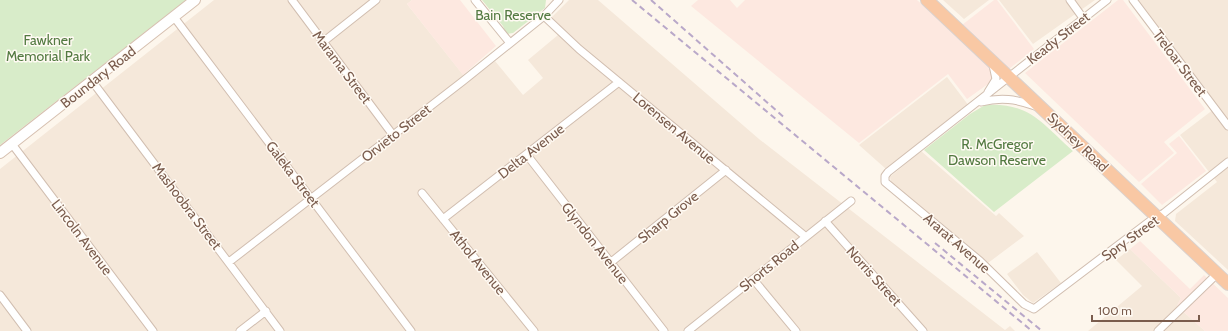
<svg xmlns="http://www.w3.org/2000/svg" width="1228" height="331" viewBox="0 0 1228 331" font-family="Cabin,sans-serif">
<style>
.residential{fill:#f5e8da}
.commercial{fill:#fde8e0}
.green{fill:#d8ecc9}
.lines{fill:none;stroke-linecap:round;stroke-linejoin:round}
.minor-casing{stroke:#d1beb0;stroke-width:9}
.secondary-casing{stroke:#d6c0b0;stroke-width:12}
.trunk-casing{stroke:#dad1cd;stroke-width:14}
.minor{stroke:#fff;stroke-width:7}
.secondary{stroke:#fff;stroke-width:10}
.trunk{stroke:#f9c8a4;stroke-width:12}
.rail{stroke:#b9a8c9;stroke-width:2;stroke-dasharray:6 4;stroke-linecap:butt}
.labels{text-anchor:middle;stroke-width:3;stroke-linejoin:round;paint-order:stroke}
.park-label{font-size:14px;fill:#537a41;stroke:#fffaf3}
.street-label{font-size:14px;fill:#7a5c4d;stroke:#fffaf3}
</style>
<rect width="100%" height="100%" fill="#fdf6ec"/>
<!-- residential -->
<path class="residential" d="M 214,0 L 412,0 L 407,4 L 468,81 L 495,61 L 523,95 L 543,78 L 528,60 L 564,30 L 551,18 L 569,0 L 598,0 L 759,139 L 1005,330 L 1010,326 L 1015,331 L 0,331 L 0,169 Z
M 943,0 L 989,0 L 964,19 Z
M 999,0 L 1095,0 L 1033,44 Z
M 1137,0 L 1228,0 L 1228,270 L 1175,221 L 1176,214 L 1217,182 L 1180,135 L 1218,106 Z
M 947,77 L 969,106 L 886,169 L 859,145 Z
M 921,151 L 996,216 L 999,213 L 1024,236 L 988,263 L 891,182 L 890,177 Z
M 1130,249 L 1181,298 L 1177,306 L 1205,331 L 1088,331 L 1142,286 L 1116,260 Z
M 1037,252 L 1061,283 L 1033,303 L 1023,295 L 1007,274 Z"/>
<!-- commercial -->
<path class="commercial" d="M 412,0 L 460,0 L 496,46 L 463,75 L 407,4 Z
M 698,0 L 730,0 L 737,8 L 745,0 L 917,0 L 953,32 L 994,0 L 997,0 L 1034,49 L 1009,69 L 967,99 L 948,74 L 859,143 L 691,6 Z
M 1118,0 L 1123,0 L 1205,109 L 1164,142 L 1174,153 L 1139,182 L 1025,73 Z
M 1179,136 L 1206,171 L 1162,205 L 1141,184 L 1177,153 L 1169,144 Z
M 1140,241 L 1190,289 L 1204,275 L 1228,298 L 1228,331 L 1205,331 L 1177,306 L 1181,298 L 1130,249 Z"/>
<!-- green -->
<path class="green" d="M 0,0 L 186,0 L 0,145 Z
M 482,0 L 546,0 L 545,8 L 513,33 L 506,34 L 503,26 Z
M 985,105 C 1030,102 1042,124 1073,151 L 994,212 L 924,150 L 970,114 Z"/>
<g class="lines">
<!-- minor casing -->
<g class="minor-casing">
<path id="minor" d="M 292,0 L 393,135
M 475,0 L 510,43
M 1070,0 L 1083,18
M 1107,0 L 888,172 L 885,176 L 885,182 L 980,261 L 1024,304 L 1034,309 L 1150,221 L 1164,213 L 1228,162
M 1133,0 L 1228,126
M 544,16 L 579,49 L 806,237
M 174,17 L 411,331
M 323,42 L 376,0
M 92,81 L 280,331
M 988,92 L 996,79 L 993,65
M 981,102 C 1001,97 1016,99 1035,106
M 12,144 L 153,331
M 527,155 L 664,331
M 422,193 L 534,331
M 443,219 L 619,82
M 825,221 L 923,331
M 229,262 L 463,81 L 544,16 L 559,0
M 610,263 L 726,170
M 753,279 L 796,331
M 0,295 L 27,331
M 240,331 L 266,311
M 688,331 L 851,201
M 1158,331 L 1217,274"/>
</g>
<!-- secondary casing -->
<g class="secondary-casing">
<path id="secondary" d="M 0,153 L 195,0"/>
</g>
<!-- trunk casing -->
<g class="trunk-casing">
<path id="trunk" d="M 927,0 L 1228,284"/>
</g>
<!-- minor -->
<use href="#minor" class="minor"/>
<!-- secondary -->
<use href="#secondary" class="secondary"/>
<!-- trunk -->
<use href="#trunk" class="trunk"/>
<!-- rail -->
<path class="rail" d="M 632,0 L 1032,331
M 651,0 L 786,119
M 935,243 L 1042,331"/>
</g>
<g class="labels">
<!-- park labels -->
<g class="park-label">
<text x="513" y="20">Bain Reserve</text>
<text x="48" y="45">Fawkner<tspan x="48" dy="16">Memorial Park</tspan></text>
<text x="997" y="149">R. McGregor<tspan x="997" dy="16">Dawson Reserve</tspan></text>
</g>
<!-- street labels -->
<g class="street-label">
<text transform="translate(1058 38) rotate(-38)" y="5">Keady Street</text>
<text transform="translate(1180 63) rotate(53)" y="5">Treloar Street</text>
<text transform="translate(342 67) rotate(53)" y="5">Marama Street</text>
<text transform="translate(98 77) rotate(-38)" y="5">Boundary Road</text>
<text transform="translate(674 128) rotate(40)" y="5">Lorensen Avenue</text>
<text transform="translate(396 133) rotate(-38)" y="5">Orvieto Street</text>
<text transform="translate(1078 142) rotate(44)" y="5">Sydney Road</text>
<text transform="translate(531 151) rotate(-38)" y="5">Delta Avenue</text>
<text transform="translate(293 174) rotate(53)" y="5">Galeka Street</text>
<text transform="translate(187 206) rotate(53)" y="5">Mashoobra Street</text>
<text transform="translate(668 217) rotate(-39)" y="5">Sharp Grove</text>
<text transform="translate(82 237) rotate(53)" y="5">Lincoln Avenue</text>
<text transform="translate(1130 238) rotate(-36)" y="5">Spry Street</text>
<text transform="translate(595 243) rotate(52)" y="5">Glyndon Avenue</text>
<text transform="translate(957 243) rotate(41)" y="5">Ararat Avenue</text>
<text transform="translate(478 262) rotate(51)" y="5">Athol Avenue</text>
<text transform="translate(769 266) rotate(-39)" y="5">Shorts Road</text>
<text transform="translate(874 276) rotate(48)" y="5">Norris Street</text>
</g>
</g>
<!-- scale -->
<path d="M1092 315v6h107v-6" fill="none" stroke="#7a5c4d" stroke-width="2"/>
<text x="1098" y="315" font-size="12" fill="#7a5c4d" stroke="#fffaf3" stroke-width="3" paint-order="stroke">100 m</text>
</svg>
